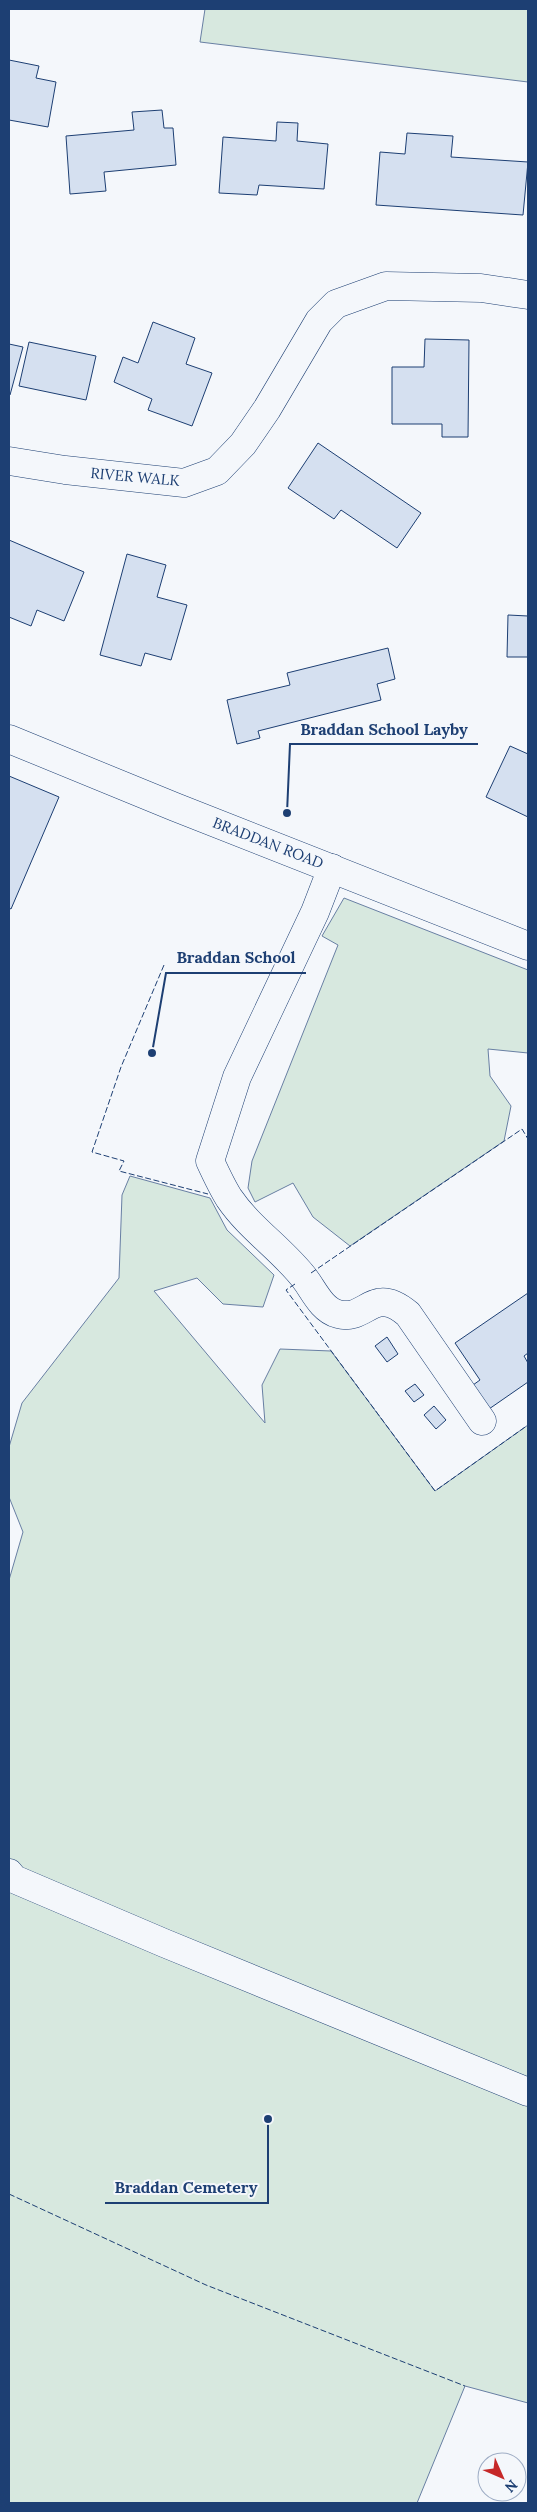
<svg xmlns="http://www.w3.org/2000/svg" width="537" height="2512" viewBox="0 0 537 2512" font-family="Lora,serif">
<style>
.green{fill:#d7e8df;stroke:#687fa3}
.building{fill:#d5e0f0;stroke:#1d3f73}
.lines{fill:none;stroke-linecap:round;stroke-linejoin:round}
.minor-casing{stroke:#1d3f73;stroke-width:29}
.highway-casing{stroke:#1d3f73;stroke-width:29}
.minor{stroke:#f4f7fb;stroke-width:28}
.highway{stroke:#f4f7fb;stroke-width:28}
.fence{stroke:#1d3f73;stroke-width:1;stroke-dasharray:6 2.5;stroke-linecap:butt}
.labels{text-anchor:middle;stroke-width:4;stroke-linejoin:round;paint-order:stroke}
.street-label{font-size:15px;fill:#1d3f73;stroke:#f4f7fb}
.leader{fill:none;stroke:#1d3f73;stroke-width:2}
.callout-dot{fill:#1d3f73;stroke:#f4f7fb;stroke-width:2}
.callout-label{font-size:16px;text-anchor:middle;font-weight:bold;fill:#1d3f73;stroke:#f4f7fb;stroke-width:4;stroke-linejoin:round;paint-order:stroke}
</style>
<rect width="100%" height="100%" fill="#f4f7fb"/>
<!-- green -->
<path class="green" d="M 205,9 L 528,9 L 528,82 L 200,42 Z
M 344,898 L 528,970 L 528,1053 L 488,1049 L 490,1076 L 511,1106 L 504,1141 L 350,1246 L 313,1217 L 293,1183 L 255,1202 L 248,1188 L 252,1161 L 338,945 L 322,936 Z
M 130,1176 L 210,1198 L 227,1230 L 274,1275 L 263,1307 L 223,1304 L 197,1278 L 154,1291 L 265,1423 L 262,1385 L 280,1349 L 331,1351 L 435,1491 L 528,1425 L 528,2403 L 465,2386 L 417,2503 L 9,2503 L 9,1580 L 23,1532 L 9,1497 L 9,1447 L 22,1403 L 119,1278 L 122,1195 Z"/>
<!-- building -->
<path class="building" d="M 9,60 L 39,66 L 36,78 L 56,82 L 48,127 L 9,120 Z
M 162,110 L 164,128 L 173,128 L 176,165 L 104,172 L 106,191 L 70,194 L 66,136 L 134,130 L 132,112 Z
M 277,122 L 298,123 L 297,141 L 328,144 L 324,189 L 259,185 L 257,195 L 219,193 L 223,137 L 276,141 Z
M 407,133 L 453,136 L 451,157 L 528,162 L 523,215 L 376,205 L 380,152 L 405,154 Z
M 153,322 L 195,338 L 186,364 L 212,373 L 192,426 L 148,410 L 152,399 L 114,382 L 123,357 L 138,363 Z
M 425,339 L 469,340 L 468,437 L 442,437 L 442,424 L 392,424 L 392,367 L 424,367 Z
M 29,342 L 96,356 L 86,400 L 19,386 Z
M 9,344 L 23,347 L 10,395 L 9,395 Z
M 318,443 L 421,513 L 397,548 L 341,510 L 334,519 L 288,488 Z
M 9,540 L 84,572 L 64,621 L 37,610 L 31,626 L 9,617 Z
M 127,554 L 166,565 L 157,597 L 187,605 L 171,660 L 145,653 L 141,666 L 100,655 Z
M 508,615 L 528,616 L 528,657 L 507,657 Z
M 388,648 L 395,679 L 377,684 L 381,700 L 258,731 L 260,738 L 237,744 L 227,700 L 290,685 L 287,673 Z
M 510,746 L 528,754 L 528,817 L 486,797 Z
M 9,776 L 59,797 L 11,909 L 9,908 Z
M 528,1293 L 528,1353 L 524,1356 L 528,1363 L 528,1382 L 489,1409 L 473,1385 L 480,1380 L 455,1343 Z
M 387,1337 L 398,1354 L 387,1362 L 375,1346 Z
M 415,1384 L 424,1395 L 414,1402 L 405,1391 Z
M 434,1406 L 446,1420 L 436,1429 L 424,1415 Z"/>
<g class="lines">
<!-- minor casing -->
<g class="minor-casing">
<path id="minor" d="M 9,461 L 65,470 L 184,483 L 217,471 L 243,444 L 267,409 L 319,321 L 336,304 L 386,286 L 481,288 L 528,295
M 332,868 L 315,912 L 237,1077 L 210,1161 C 216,1174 222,1187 229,1198 C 250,1229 283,1250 305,1279 C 314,1291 322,1310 338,1314 C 367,1322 372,1284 408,1314 L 482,1421
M 9,1873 L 14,1879 L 164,1943 L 528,2092"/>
</g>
<!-- highway casing -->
<g class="highway-casing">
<path id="highway" d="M 9,739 L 175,807 L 528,946"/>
</g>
<!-- minor -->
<use href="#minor" class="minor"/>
<!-- highway -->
<use href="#highway" class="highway"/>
<!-- fence -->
<path class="fence" d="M 164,965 L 121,1067 L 92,1152 L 124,1161 L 119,1171 L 208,1194
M 311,1273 L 522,1129 L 528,1139
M 295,1284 L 286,1290 L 435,1491 L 528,1425
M 9,2194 L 206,2285 L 465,2386"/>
</g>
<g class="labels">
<!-- street labels -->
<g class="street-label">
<text transform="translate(135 477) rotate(5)" y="5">RIVER WALK</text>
<text transform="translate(268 843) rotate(21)" y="5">BRADDAN ROAD</text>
</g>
</g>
<!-- callouts -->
<path class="leader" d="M287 813L290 744H478M152 1053L166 973H306M268 2119L268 2203H105"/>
<g class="callout-dot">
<circle cx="287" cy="813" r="5"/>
<circle cx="152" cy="1053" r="5"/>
<circle cx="268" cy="2119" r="5"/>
</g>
<g class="callout-label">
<text x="384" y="735">Braddan School Layby</text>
<text x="236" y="963">Braddan School</text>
<text x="186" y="2193">Braddan Cemetery</text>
</g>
<!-- border -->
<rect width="537" height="2512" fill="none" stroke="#1d3f73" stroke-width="20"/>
<!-- north arrow -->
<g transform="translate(502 2477) rotate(135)"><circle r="24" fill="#f4f7fb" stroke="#9eadc5"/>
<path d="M0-4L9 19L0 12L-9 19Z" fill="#c62828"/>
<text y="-8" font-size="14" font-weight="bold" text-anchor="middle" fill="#1d3f73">N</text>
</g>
</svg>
